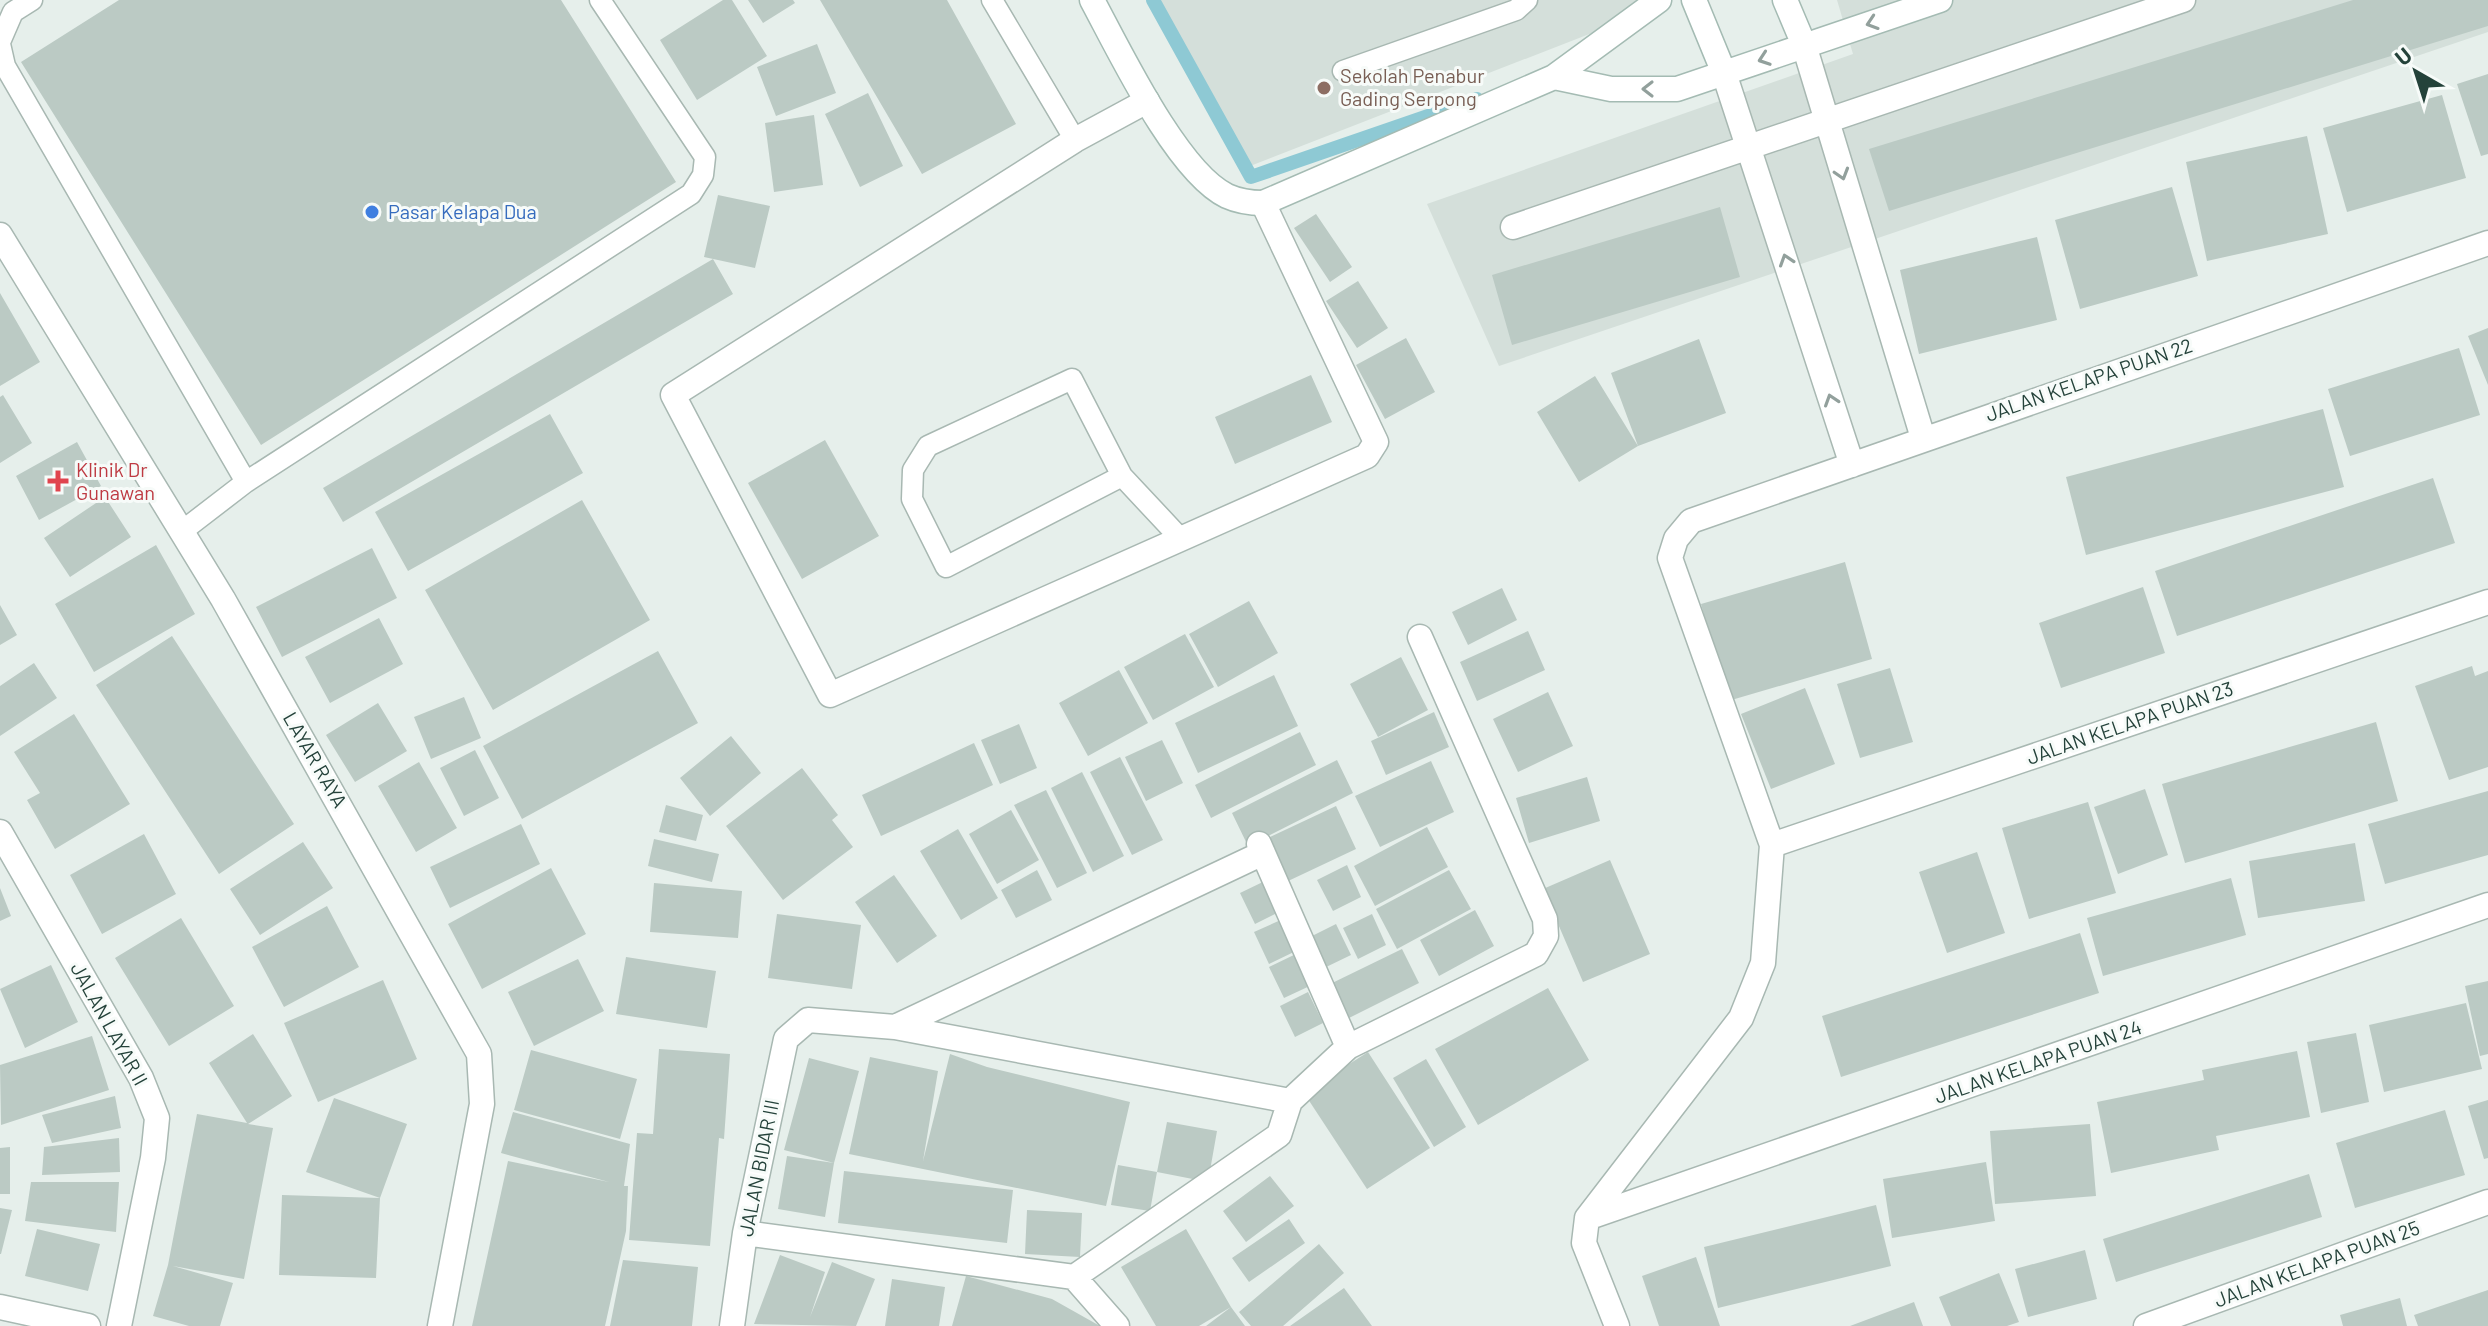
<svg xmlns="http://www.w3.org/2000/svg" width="2488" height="1326" viewBox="0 0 2488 1326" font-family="Barlow,sans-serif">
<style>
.built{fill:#d4dfda}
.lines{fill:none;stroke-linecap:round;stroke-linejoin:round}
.stream{stroke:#8ec9d4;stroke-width:14}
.building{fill:#bbcac4}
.lane-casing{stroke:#a8b8b2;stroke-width:23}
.street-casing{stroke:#a8b8b2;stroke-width:27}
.secondary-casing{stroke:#a4bbb3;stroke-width:27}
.lane{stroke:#fff;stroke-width:20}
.street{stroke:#fff;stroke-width:24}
.secondary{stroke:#fff;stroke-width:24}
.oneway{stroke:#92a09c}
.education-dot{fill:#8d6e63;stroke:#f7fbf9;stroke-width:3}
.shop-dot{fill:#3f7fe0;stroke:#f7fbf9;stroke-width:3}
.health-dot{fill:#e0444e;stroke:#f7fbf9;stroke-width:3}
.labels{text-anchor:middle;stroke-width:6;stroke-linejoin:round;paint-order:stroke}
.education-label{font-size:20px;fill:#785e54;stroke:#f7fbf9;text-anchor:start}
.shop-label{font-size:20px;fill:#366cbe;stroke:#f7fbf9;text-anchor:start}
.street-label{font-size:20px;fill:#24423a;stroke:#f7fbf9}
.health-label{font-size:20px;fill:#be3a42;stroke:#f7fbf9;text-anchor:start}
</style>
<rect width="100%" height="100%" fill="#e6efeb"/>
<!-- built -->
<path class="built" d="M 1147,0 L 1653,0 L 1656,8 L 1245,168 Z
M 1837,0 L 2488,0 L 2488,32 L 1499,366 L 1427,204 L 1853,54 Z"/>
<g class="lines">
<!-- stream -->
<path class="stream" d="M 1153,0 L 1251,177 L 1477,99"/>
</g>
<!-- building -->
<path class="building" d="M 119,0 L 561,0 L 676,182 L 261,445 L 21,62 Z
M 723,0 L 732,0 L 767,56 L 697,100 L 660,40 Z
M 748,0 L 793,0 L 795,3 L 763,23 Z
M 820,0 L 947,0 L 1016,124 L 922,174 Z
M 2353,0 L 2488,0 L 2488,26 L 1889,211 L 1869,149 Z
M 817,44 L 836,93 L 776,116 L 757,67 Z
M 2488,74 L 2488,154 L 2481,156 L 2457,84 Z
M 868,93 L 903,166 L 860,187 L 825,114 Z
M 2442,95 L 2466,178 L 2347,212 L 2323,128 Z
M 814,115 L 823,185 L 774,192 L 765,123 Z
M 2307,136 L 2328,234 L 2207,261 L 2186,162 Z
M 2172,187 L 2198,276 L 2080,309 L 2055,220 Z
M 718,195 L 770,206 L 755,268 L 704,257 Z
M 1720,207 L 1740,277 L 1512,345 L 1492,275 Z
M 1316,214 L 1352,267 L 1330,282 L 1294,228 Z
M 2037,237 L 2057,320 L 1919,354 L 1900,270 Z
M 713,259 L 733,294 L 343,522 L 323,488 Z
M 1358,281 L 1388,328 L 1357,348 L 1326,301 Z
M 0,293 L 40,362 L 0,386 Z
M 2488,328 L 2488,385 L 2468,336 Z
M 1406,338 L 1435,392 L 1385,419 L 1356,365 Z
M 1699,339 L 1726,413 L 1638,446 L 1611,373 Z
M 2459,348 L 2480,415 L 2350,456 L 2328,389 Z
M 1311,375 L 1332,422 L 1235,464 L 1215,417 Z
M 1595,376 L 1638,446 L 1579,482 L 1537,412 Z
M 3,395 L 32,443 L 0,463 L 0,397 Z
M 2323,409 L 2344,487 L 2086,555 L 2066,477 Z
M 550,414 L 583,473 L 408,571 L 375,512 Z
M 825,440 L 879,536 L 802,579 L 748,483 Z
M 77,442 L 101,486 L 39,520 L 16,476 Z
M 2433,478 L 2455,543 L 2177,636 L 2155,571 Z
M 105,497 L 131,537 L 70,577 L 44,538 Z
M 582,500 L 650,620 L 493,710 L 425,590 Z
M 156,545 L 195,614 L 94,672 L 55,604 Z
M 372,548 L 397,598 L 282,657 L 256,607 Z
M 1845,562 L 1872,659 L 1728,701 L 1701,604 Z
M 2143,587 L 2165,653 L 2061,688 L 2039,623 Z
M 1502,588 L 1517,620 L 1468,645 L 1452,612 Z
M 1249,601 L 1278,653 L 1218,687 L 1189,634 Z
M 0,605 L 17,635 L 0,645 Z
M 379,618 L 403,664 L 330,703 L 305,657 Z
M 1528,631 L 1545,670 L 1477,701 L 1460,662 Z
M 1185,634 L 1214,687 L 1153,720 L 1124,667 Z
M 172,636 L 294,824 L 219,874 L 96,685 Z
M 658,651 L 698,723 L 522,819 L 483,746 Z
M 1401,657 L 1428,710 L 1378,737 L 1350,684 Z
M 34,663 L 57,698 L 0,736 L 0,686 Z
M 2472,666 L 2475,676 L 2488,671 L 2488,767 L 2449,780 L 2415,686 Z
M 1890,668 L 1913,742 L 1860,758 L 1837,684 Z
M 1119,670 L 1148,723 L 1088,756 L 1059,703 Z
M 1274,675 L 1298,726 L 1198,773 L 1175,723 Z
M 1805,688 L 1835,764 L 1771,789 L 1741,714 Z
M 1548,692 L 1573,746 L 1518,772 L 1493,719 Z
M 464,697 L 481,738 L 431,759 L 414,717 Z
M 378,703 L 407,751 L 355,782 L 326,735 Z
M 1434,712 L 1449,747 L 1386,775 L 1371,741 Z
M 74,714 L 130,804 L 55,849 L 27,800 L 40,793 L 14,752 Z
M 2376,722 L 2398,801 L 2185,863 L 2162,784 Z
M 1019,724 L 1037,768 L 1000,784 L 981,740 Z
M 1300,732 L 1316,765 L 1211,818 L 1195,785 Z
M 731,736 L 761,773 L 710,816 L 680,778 Z
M 1162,740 L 1183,783 L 1146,801 L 1125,757 Z
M 974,743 L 993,785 L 881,836 L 862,795 Z
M 475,750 L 499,798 L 464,816 L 440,768 Z
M 1120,757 L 1163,840 L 1132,855 L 1090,772 Z
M 1337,760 L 1353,793 L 1248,846 L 1232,813 Z
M 1431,761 L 1454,812 L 1380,847 L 1355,796 Z
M 419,762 L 457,828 L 416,852 L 378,786 Z
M 802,768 L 838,815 L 832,820 L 853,847 L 783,900 L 726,826 Z
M 1082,772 L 1124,856 L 1093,872 L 1051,788 Z
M 1587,777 L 1600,821 L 1529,843 L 1516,798 Z
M 2145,789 L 2168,855 L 2118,874 L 2094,807 Z
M 1046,790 L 1087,873 L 1057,888 L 1014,805 Z
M 2488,791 L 2488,855 L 2385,884 L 2368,824 Z
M 2088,802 L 2116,893 L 2029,919 L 2002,828 Z
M 666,805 L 703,815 L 696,841 L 659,832 Z
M 1336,806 L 1356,849 L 1286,882 L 1266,839 Z
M 1011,810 L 1039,860 L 997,884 L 969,834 Z
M 521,824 L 540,864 L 450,908 L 430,867 Z
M 1427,827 L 1448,867 L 1375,906 L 1354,866 Z
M 958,829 L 998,898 L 961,920 L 920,851 Z
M 144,834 L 176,894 L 102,934 L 70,875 Z
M 654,839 L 719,854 L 712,882 L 648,866 Z
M 303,842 L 333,888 L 260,935 L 230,889 Z
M 2355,843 L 2365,901 L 2258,918 L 2249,861 Z
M 1977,852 L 2005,933 L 1947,953 L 1919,872 Z
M 1610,860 L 1650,954 L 1583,982 L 1543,889 Z
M 1347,865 L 1361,897 L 1333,911 L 1317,880 Z
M 551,868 L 586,934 L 482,989 L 448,924 Z
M 1037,870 L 1052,900 L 1016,918 L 1001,890 Z
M 1449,870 L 1471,909 L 1397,949 L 1376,909 Z
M 894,875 L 937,936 L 897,963 L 855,902 Z
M 2231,878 L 2246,935 L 2103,976 L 2087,918 Z
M 1269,879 L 1283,910 L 1255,924 L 1240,893 Z
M 654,883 L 742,891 L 738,938 L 650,932 Z
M 0,888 L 11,916 L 0,921 Z
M 327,906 L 359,967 L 284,1007 L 252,947 Z
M 1475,910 L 1494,946 L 1439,976 L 1420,940 Z
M 777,914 L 861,925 L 852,989 L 768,978 Z
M 1372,914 L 1386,945 L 1358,959 L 1343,928 Z
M 181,918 L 234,1006 L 169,1046 L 115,958 Z
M 1283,919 L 1298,950 L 1269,964 L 1254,932 Z
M 1336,924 L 1351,955 L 1322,969 L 1308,938 Z
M 2080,933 L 2099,993 L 1841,1077 L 1822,1016 Z
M 1402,949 L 1419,983 L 1343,1021 L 1326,986 Z
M 1298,953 L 1314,984 L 1284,998 L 1269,967 Z
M 626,957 L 716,971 L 707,1028 L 616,1014 Z
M 578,959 L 604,1011 L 534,1046 L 508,992 Z
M 51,965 L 78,1022 L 25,1048 L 0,989 Z
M 383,980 L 417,1059 L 318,1102 L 284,1023 Z
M 2488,981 L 2488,1054 L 2480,1056 L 2465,986 Z
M 1548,988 L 1589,1060 L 1478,1125 L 1435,1049 Z
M 1308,992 L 1323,1023 L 1295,1037 L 1280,1006 Z
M 2466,1003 L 2482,1069 L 2384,1092 L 2369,1025 Z
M 2356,1033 L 2369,1102 L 2321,1113 L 2307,1042 Z
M 253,1034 L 292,1096 L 248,1124 L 273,1128 L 244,1279 L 173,1266 L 233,1283 L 220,1326 L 189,1326 L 153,1316 L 168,1265 L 197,1114 L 247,1123 L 209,1063 Z
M 92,1036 L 109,1090 L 1,1125 L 0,1065 Z
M 659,1049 L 730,1054 L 724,1139 L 719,1138 L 710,1246 L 629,1240 L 637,1133 L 653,1134 Z
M 531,1050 L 637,1079 L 620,1139 L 514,1110 Z
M 2297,1051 L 2310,1117 L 2216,1136 L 2219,1150 L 2111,1173 L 2097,1102 L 2204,1080 L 2202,1070 Z
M 1368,1052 L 1430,1148 L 1367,1189 L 1304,1093 Z
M 950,1054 L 987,1067 L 1130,1102 L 1106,1206 L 849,1154 L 870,1057 L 938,1071 L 923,1161 Z
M 809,1058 L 859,1071 L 834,1163 L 825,1217 L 778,1209 L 787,1156 L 834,1163 L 784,1150 Z
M 1426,1059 L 1466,1127 L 1434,1147 L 1393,1078 Z
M 115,1096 L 121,1128 L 52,1143 L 42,1115 Z
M 334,1098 L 407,1124 L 380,1198 L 376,1278 L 279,1275 L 282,1195 L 380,1198 L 306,1172 Z
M 2488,1100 L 2488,1158 L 2484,1159 L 2468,1106 Z
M 2445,1110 L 2465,1175 L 2355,1208 L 2336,1143 Z
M 513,1112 L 630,1144 L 624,1186 L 628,1186 L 626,1231 L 605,1326 L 472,1326 L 508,1161 L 609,1182 L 501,1153 Z
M 1167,1122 L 1217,1131 L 1208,1182 L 1157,1172 L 1150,1211 L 1111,1205 L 1118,1165 L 1157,1172 Z
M 2090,1124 L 2096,1196 L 1995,1204 L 1990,1131 Z
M 119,1138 L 120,1172 L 42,1175 L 44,1147 Z
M 10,1147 L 10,1194 L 0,1194 L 0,1148 Z
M 1986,1162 L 1995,1221 L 1892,1238 L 1883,1179 Z
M 844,1171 L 1013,1190 L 1007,1243 L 838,1223 Z
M 2309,1174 L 2322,1217 L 2116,1282 L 2103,1239 Z
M 1270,1176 L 1294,1206 L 1246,1242 L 1223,1211 Z
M 31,1182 L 119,1182 L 116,1232 L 25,1221 Z
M 1876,1205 L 1891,1266 L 1718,1308 L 1704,1247 Z
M 0,1208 L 12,1210 L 1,1254 L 0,1254 Z
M 1027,1210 L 1082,1213 L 1080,1257 L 1025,1254 Z
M 1289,1219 L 1305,1243 L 1249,1282 L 1232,1258 Z
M 37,1229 L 100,1244 L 88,1291 L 25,1276 Z
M 1186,1229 L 1231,1307 L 1199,1326 L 1156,1326 L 1121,1267 Z
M 1319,1244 L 1344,1273 L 1283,1326 L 1251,1326 L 1239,1312 Z
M 2085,1250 L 2097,1299 L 2028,1317 L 2015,1269 Z
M 780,1255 L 825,1272 L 810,1317 L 832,1262 L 875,1279 L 856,1326 L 754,1324 Z
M 1696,1257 L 1720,1326 L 1659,1326 L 1642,1276 Z
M 623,1260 L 698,1267 L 692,1326 L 610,1326 Z
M 1999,1273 L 2019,1322 L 2007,1326 L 1951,1326 L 1939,1297 Z
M 966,1276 L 1052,1299 L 1100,1326 L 952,1326 Z
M 892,1279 L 945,1287 L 939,1326 L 885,1326 Z
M 1344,1288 L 1372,1326 L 1290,1326 Z
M 2488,1290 L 2488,1326 L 2418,1326 L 2414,1315 Z
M 2400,1298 L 2407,1326 L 2343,1326 L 2340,1315 Z
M 1914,1302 L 1923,1326 L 1850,1326 Z
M 1231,1307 L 1245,1326 L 1206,1326 Z"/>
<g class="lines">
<!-- lane casing -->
<g class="lane-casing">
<path id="lane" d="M 992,0 L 1075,140
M 0,42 L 13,12 L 32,0
M 0,44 L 5,66 L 246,482
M 1343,71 L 1516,10 L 1527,0
M 1122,476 L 946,567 L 912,499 L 913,470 L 928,446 L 1072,379 L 1122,476 L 1180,538
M 181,532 L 246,482 L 691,194 L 703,175 L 705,157 L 600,0"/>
</g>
<!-- street casing -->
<g class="street-casing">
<path id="street" d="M 1804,45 L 1923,438
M 1724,73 L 1852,465
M 1147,101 L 1075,140 L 673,395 L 830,695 L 1367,456 L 1376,442 L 1263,203
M 1513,227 L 2183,0
M 0,235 L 223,599 L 479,1054 L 482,1104 L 440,1326
M 0,832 L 141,1078 L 157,1118 L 153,1158 L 119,1326
M 1259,844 L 1348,1047
M 1772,845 L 2488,602
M 895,1027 L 1263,853
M 1290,1101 L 1348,1047 L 1536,954 L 1546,936 L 1545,919 L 1420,637
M 1587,1218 L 2488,905
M 745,1233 L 1074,1277 L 1117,1326
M 0,1307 L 88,1326
M 732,1326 L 745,1233 L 786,1039 L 808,1020 L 895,1027 L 1290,1101 L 1279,1135 L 1074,1277
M 1617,1326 L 1584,1243 L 1587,1218 L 1741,1018 L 1763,963 L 1772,845 L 1670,558 L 1676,539 L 1691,521 L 2488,243
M 2146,1326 L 2488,1202"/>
</g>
<!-- secondary casing -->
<g class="secondary-casing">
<path id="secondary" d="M 1092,0 C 1119,50 1177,172 1227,196 C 1238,201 1251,203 1263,203 L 1554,77 L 1659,0
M 1694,0 L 1724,73
M 1785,0 L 1804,45
M 1554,77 L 1611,89 L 1677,89 L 1940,0"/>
</g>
<!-- lane -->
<use href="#lane" class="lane"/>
<!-- street -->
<use href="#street" class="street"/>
<!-- secondary -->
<use href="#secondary" class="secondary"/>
</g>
<!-- one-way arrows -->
<defs><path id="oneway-chevron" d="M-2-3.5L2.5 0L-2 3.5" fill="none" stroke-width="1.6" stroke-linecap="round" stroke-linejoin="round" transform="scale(2)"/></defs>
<g class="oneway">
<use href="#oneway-chevron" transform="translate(1872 23) rotate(162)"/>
<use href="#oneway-chevron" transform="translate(1764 59) rotate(161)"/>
<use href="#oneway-chevron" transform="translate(1648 89) rotate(180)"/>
<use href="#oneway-chevron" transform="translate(1842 174) rotate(73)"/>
<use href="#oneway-chevron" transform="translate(1786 260) rotate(-108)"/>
<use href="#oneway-chevron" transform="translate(1831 400) rotate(-108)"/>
</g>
<!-- markers -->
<circle class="education-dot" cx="1324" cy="88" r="8"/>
<circle class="shop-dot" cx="372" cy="212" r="8"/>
<path class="health-dot" d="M54 469h8v8h8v8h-8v8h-8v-8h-8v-8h8z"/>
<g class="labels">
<!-- education labels -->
<g class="education-label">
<text x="1340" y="83">Sekolah Penabur<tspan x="1340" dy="23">Gading Serpong</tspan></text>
</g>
<!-- shop labels -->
<g class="shop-label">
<text x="388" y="219">Pasar Kelapa Dua</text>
</g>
<!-- street labels -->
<g class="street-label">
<text transform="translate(2089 380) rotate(-19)" y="7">JALAN KELAPA PUAN 22</text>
<text transform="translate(2130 723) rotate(-19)" y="7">JALAN KELAPA PUAN 23</text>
<text transform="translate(315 760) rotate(60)" y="7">LAYAR RAYA</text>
<text transform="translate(109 1024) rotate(61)" y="7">JALAN LAYAR II</text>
<text transform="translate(2038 1062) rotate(-19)" y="7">JALAN KELAPA PUAN 24</text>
<text transform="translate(759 1168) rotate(-79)" y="7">JALAN BIDAR III</text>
<text transform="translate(2317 1264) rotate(-20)" y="7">JALAN KELAPA PUAN 25</text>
</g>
<!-- health labels -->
<g class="health-label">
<text x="76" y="477">Klinik Dr<tspan x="76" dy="23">Gunawan</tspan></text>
</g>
</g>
<!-- north arrow -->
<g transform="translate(2416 72) rotate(321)" stroke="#f7fbf9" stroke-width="6" paint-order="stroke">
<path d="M0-6L14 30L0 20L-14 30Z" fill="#24423a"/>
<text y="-12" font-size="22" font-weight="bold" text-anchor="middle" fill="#24423a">U</text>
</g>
</svg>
